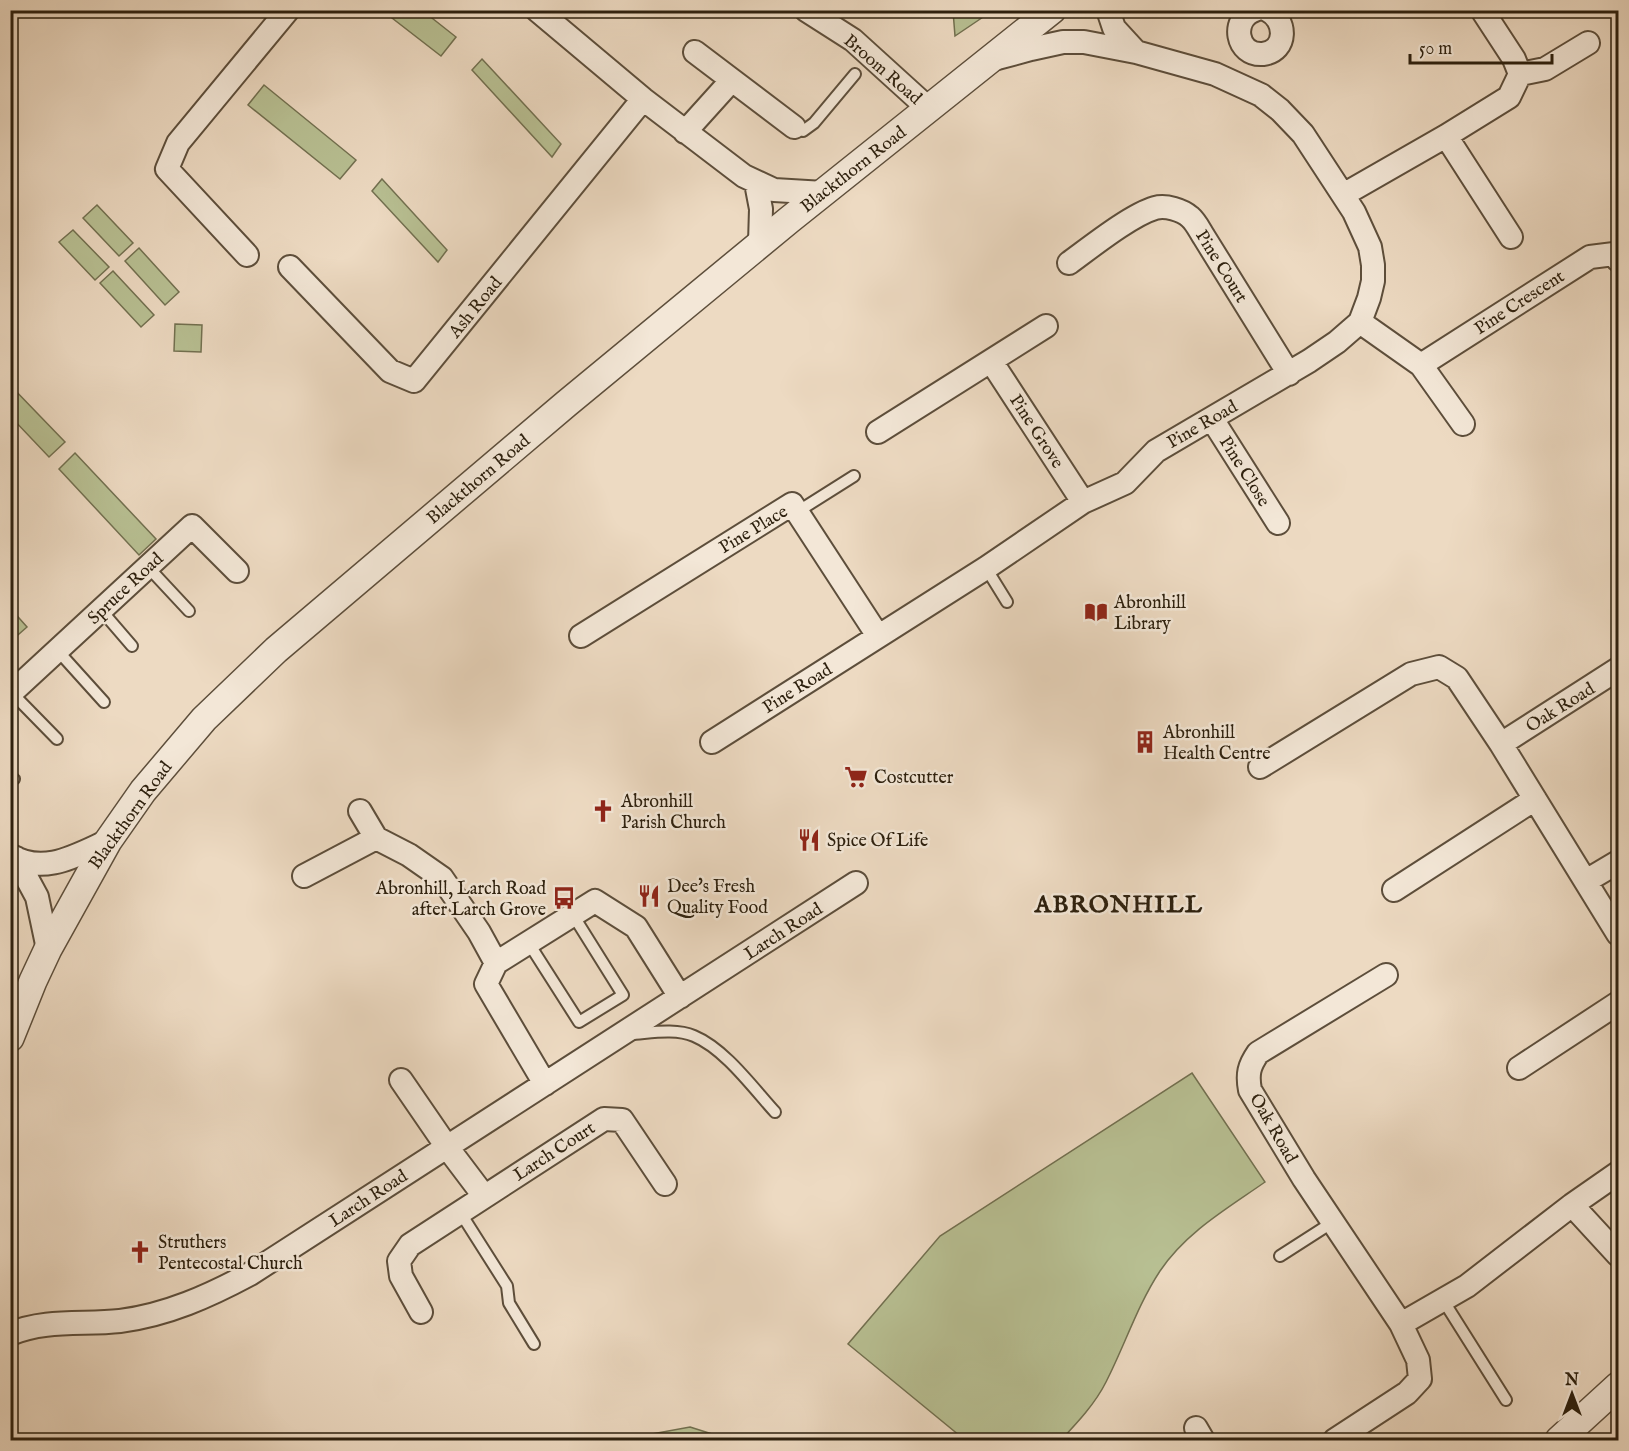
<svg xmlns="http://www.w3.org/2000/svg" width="1629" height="1451" viewBox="0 0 1629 1451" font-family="'IM FELL English',serif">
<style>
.green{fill:#b8c093;stroke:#727050;stroke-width:1.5}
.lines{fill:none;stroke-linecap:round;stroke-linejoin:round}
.service-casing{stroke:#5d4e3b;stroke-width:14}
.minor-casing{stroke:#5d4e3b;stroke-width:26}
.tertiary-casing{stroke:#5d4e3b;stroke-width:30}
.service{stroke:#f3e7d7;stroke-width:10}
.minor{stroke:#f3e7d7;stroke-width:22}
.tertiary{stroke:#f3e7d7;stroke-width:27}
.labels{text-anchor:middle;stroke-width:5;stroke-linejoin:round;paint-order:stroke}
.street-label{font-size:18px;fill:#2d200e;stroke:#f3e7d7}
.poi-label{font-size:18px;fill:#2d200e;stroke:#f3e7d7;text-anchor:start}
.district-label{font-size:24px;font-weight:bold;letter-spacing:1.5px;fill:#2d200e;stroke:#f3e7d7}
</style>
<rect width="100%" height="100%" fill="#eddac2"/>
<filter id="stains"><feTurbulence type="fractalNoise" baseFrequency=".00333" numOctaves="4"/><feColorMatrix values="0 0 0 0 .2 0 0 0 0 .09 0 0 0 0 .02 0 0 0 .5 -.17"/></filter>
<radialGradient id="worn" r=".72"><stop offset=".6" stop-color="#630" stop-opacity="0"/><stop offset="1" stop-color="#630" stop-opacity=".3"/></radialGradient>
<!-- green -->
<path class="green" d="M 383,11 L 423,11 L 456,37 L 441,56 Z
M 953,11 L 953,10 L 992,11 L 955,36 Z
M 482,59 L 561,144 L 552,157 L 472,70 Z
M 264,85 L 356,160 L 340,179 L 248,105 Z
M 382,179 L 447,250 L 438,262 L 372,191 Z
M 97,205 L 133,243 L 119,256 L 83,218 Z
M 73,230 L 109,267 L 95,280 L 59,242 Z
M 139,248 L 179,292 L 165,305 L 125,261 Z
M 113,271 L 154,315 L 141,327 L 100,283 Z
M 175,324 L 202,325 L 201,352 L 174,351 Z
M 10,385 L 65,442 L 49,457 L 11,417 Z
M 75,453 L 156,539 L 139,555 L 59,469 Z
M 11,609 L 27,627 L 11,641 L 10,641 Z
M 1192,1073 L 1265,1182 C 1228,1208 1186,1232 1160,1271 C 1137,1306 1125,1345 1106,1382 C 1095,1404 1077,1423 1061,1440 L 965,1440 L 848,1344 L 940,1236 Z
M 690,1427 L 731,1440 L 619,1440 Z"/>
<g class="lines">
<!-- service casing -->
<g class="service-casing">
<path id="service" d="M 794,127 L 803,131 L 814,123 L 855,74
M 797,512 L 854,476
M 148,567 L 189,611
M 986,568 L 1007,602
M 101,610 L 132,646
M 58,651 L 104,702
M 12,693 L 57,739
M 10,776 L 14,779
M 528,942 L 579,1022 L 623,995 L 573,915
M 630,1034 C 650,1033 675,1028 694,1036 C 725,1049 753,1088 775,1112
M 460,1212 L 507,1286 L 509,1303 L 534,1344
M 1280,1256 L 1333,1222
M 1443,1300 L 1506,1400"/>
</g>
<!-- minor casing -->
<g class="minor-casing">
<path id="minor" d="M 537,10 L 643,99 L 744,176 L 774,190 L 824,193
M 806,10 L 853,40 L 929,109
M 1108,10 L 1114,28 L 1136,52
M 1255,10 C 1230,19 1236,56 1263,54 C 1288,51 1287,19 1267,10
M 695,52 L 794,127
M 1520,74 L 1545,69 L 1588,43
M 685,132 L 731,81
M 1446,136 L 1511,237
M 756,183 L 761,209 L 760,243
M 1343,195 L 1446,136 L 1509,97 L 1520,74 L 1514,59 L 1482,10
M 247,255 L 167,169 L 178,143 L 288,10
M 1069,263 C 1091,247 1131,215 1155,208 C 1166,205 1182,210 1190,217 C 1196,222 1200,231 1204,237 L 1289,374
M 290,267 L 390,371 L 414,381 L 643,99
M 1360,322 L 1421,365 L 1463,424
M 991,361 L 1083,502
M 1421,365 L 1590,257 L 1614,254 L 1618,260
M 1212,419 L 1278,523
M 878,432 L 1046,326
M 581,636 L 792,504 L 878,636
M 10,694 L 192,526 L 237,571
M 712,742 L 986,568 L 1083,502 L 1125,483 L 1156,451 L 1309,361 L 1337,342 L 1360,322 L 1369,298 L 1373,281 L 1373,265 L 1370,247 L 1354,212 L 1303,134 L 1280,110 L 1261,95 L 1215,74 L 1136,52 L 1084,42 L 1063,42 L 1031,49 L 994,59
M 1501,744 L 1618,669
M 1260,767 L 1411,674 L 1439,667 L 1457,678 L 1501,744 L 1618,934
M 360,811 L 376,838 L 409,855 L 442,878 L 479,932 L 496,963
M 10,855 C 43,876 77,855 108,841
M 16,858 L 37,897 L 48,949
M 304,876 L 376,838
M 1586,881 L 1618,862
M 1394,890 L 1535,799
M 1519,1068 L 1618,1003
M 401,1080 L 447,1147 L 484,1196
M 545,1084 L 486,984 L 496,963 L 595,901 L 636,927 L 680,997
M 1572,1205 L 1618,1255
M 421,1312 L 401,1276 L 399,1261 L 410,1245 L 604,1119 L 622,1120 L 665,1184
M 1401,1324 L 1467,1286 L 1572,1205 L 1618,1173
M 10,1334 C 45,1319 83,1325 120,1321 C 167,1315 209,1296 250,1274 L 856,883
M 1196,1428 L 1203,1440
M 1335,1440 L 1407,1393 L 1420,1379 L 1418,1360 L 1401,1324 L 1304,1179 L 1250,1090 C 1247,1074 1249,1066 1258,1053 L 1386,975"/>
</g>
<!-- tertiary casing -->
<g class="tertiary-casing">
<path id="tertiary" d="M 10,1038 L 33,981 L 48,949 L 108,841 L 143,791 L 204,719 L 276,650 L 566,404 L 789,220 L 1052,10
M 1559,1440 L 1618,1386"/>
</g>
<!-- service -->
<use href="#service" class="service"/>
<!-- minor -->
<use href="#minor" class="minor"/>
<!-- tertiary -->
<use href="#tertiary" class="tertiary"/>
</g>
<!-- icons -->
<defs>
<g id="library-bare" transform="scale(1.8)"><path d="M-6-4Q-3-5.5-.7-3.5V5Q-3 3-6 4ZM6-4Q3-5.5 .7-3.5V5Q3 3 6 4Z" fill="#8f2418" stroke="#f3e7d7" stroke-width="2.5" paint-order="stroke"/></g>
<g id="building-bare" transform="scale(1.8)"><path d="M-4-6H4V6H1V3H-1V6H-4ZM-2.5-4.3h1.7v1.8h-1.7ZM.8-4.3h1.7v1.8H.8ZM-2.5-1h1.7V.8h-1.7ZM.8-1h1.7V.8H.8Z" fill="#8f2418" stroke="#f3e7d7" stroke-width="2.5" paint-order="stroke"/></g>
<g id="supermarket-bare" transform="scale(1.8)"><path d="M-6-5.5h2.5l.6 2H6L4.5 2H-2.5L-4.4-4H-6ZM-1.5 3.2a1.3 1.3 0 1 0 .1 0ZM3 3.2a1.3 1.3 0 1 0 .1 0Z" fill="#8f2418" stroke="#f3e7d7" stroke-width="2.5" paint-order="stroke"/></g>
<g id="church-bare" transform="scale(1.8)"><path d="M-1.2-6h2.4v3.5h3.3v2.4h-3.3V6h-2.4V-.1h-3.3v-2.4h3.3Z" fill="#8f2418" stroke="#f3e7d7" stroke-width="2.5" paint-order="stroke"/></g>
<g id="restaurant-bare" transform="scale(1.8)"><path d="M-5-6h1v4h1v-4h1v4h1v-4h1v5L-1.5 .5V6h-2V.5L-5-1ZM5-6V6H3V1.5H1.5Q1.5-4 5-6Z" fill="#8f2418" stroke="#f3e7d7" stroke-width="2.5" paint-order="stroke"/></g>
<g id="bus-bare" transform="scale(1.8)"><path d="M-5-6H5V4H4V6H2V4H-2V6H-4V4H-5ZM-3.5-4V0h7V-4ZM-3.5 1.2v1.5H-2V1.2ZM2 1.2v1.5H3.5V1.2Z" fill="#8f2418" stroke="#f3e7d7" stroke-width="2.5" paint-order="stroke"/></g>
</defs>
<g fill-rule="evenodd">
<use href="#library-bare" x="1096" y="612"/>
<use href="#building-bare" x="1145" y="742"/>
<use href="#supermarket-bare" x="856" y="777"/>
<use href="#church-bare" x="603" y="811"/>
<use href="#restaurant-bare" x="809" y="840"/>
<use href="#restaurant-bare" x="649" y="896"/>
<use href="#bus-bare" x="564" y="898"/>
<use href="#church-bare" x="140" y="1252"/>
</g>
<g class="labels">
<!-- street labels -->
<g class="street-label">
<text transform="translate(883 69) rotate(41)" y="6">Broom Road</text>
<text transform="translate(853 169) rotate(-38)" y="6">Blackthorn Road</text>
<text transform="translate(1222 266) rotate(58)" y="6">Pine Court</text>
<text transform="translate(1519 302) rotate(-33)" y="6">Pine Crescent</text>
<text transform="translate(475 307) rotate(-51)" y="6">Ash Road</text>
<text transform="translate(1202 424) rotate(-30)" y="6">Pine Road</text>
<text transform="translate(1037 431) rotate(57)" y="6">Pine Grove</text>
<text transform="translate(1245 471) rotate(58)" y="6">Pine Close</text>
<text transform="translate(478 479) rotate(-40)" y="6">Blackthorn Road</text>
<text transform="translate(753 529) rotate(-31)" y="6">Pine Place</text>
<text transform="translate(125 588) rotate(-43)" y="6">Spruce Road</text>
<text transform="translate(797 688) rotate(-32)" y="6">Pine Road</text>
<text transform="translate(1560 707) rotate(-32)" y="6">Oak Road</text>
<text transform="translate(130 815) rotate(-54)" y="6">Blackthorn Road</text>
<text transform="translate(783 931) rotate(-33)" y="6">Larch Road</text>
<text transform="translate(1274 1128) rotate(60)" y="6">Oak Road</text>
<text transform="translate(554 1151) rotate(-33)" y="6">Larch Court</text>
<text transform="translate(368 1198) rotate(-33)" y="6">Larch Road</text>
</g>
<!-- poi labels -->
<g class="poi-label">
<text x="1114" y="608">Abronhill<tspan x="1114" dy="21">Library</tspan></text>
<text x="1163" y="738">Abronhill<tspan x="1163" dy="21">Health Centre</tspan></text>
<text x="874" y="783">Costcutter</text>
<text x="621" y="807">Abronhill<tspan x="621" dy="21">Parish Church</tspan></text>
<text x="827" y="846">Spice Of Life</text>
<text x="667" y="892">Dee's Fresh<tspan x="667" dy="21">Quality Food</tspan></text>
<text x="546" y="894" text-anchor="end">Abronhill, Larch Road<tspan x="546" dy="21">after Larch Grove</tspan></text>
<text x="158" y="1248">Struthers<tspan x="158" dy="21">Pentecostal Church</tspan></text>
</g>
<!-- district labels -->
<g class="district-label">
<text x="1119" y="912">ABRONHILL</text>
</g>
</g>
<!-- margin -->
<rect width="1629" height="1451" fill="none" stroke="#eddac2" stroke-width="36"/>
<rect x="12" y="12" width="1605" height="1427" fill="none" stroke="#2d200e" stroke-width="3"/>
<rect x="18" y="18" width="1593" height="1415" fill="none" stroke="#2d200e" stroke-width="1.5"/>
<!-- north arrow -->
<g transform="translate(1572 1394)" stroke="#f3e7d7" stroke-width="4.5" paint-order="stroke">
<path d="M0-4.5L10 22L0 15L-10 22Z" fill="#2d200e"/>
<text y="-9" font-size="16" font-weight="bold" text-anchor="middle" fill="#2d200e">N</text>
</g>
<!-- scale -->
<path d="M1410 54v9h142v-9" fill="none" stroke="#2d200e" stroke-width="3"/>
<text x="1419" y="54" font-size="18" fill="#2d200e" stroke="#f3e7d7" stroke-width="4.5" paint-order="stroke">50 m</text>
<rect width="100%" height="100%" filter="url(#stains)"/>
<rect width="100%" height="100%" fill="url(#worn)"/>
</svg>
